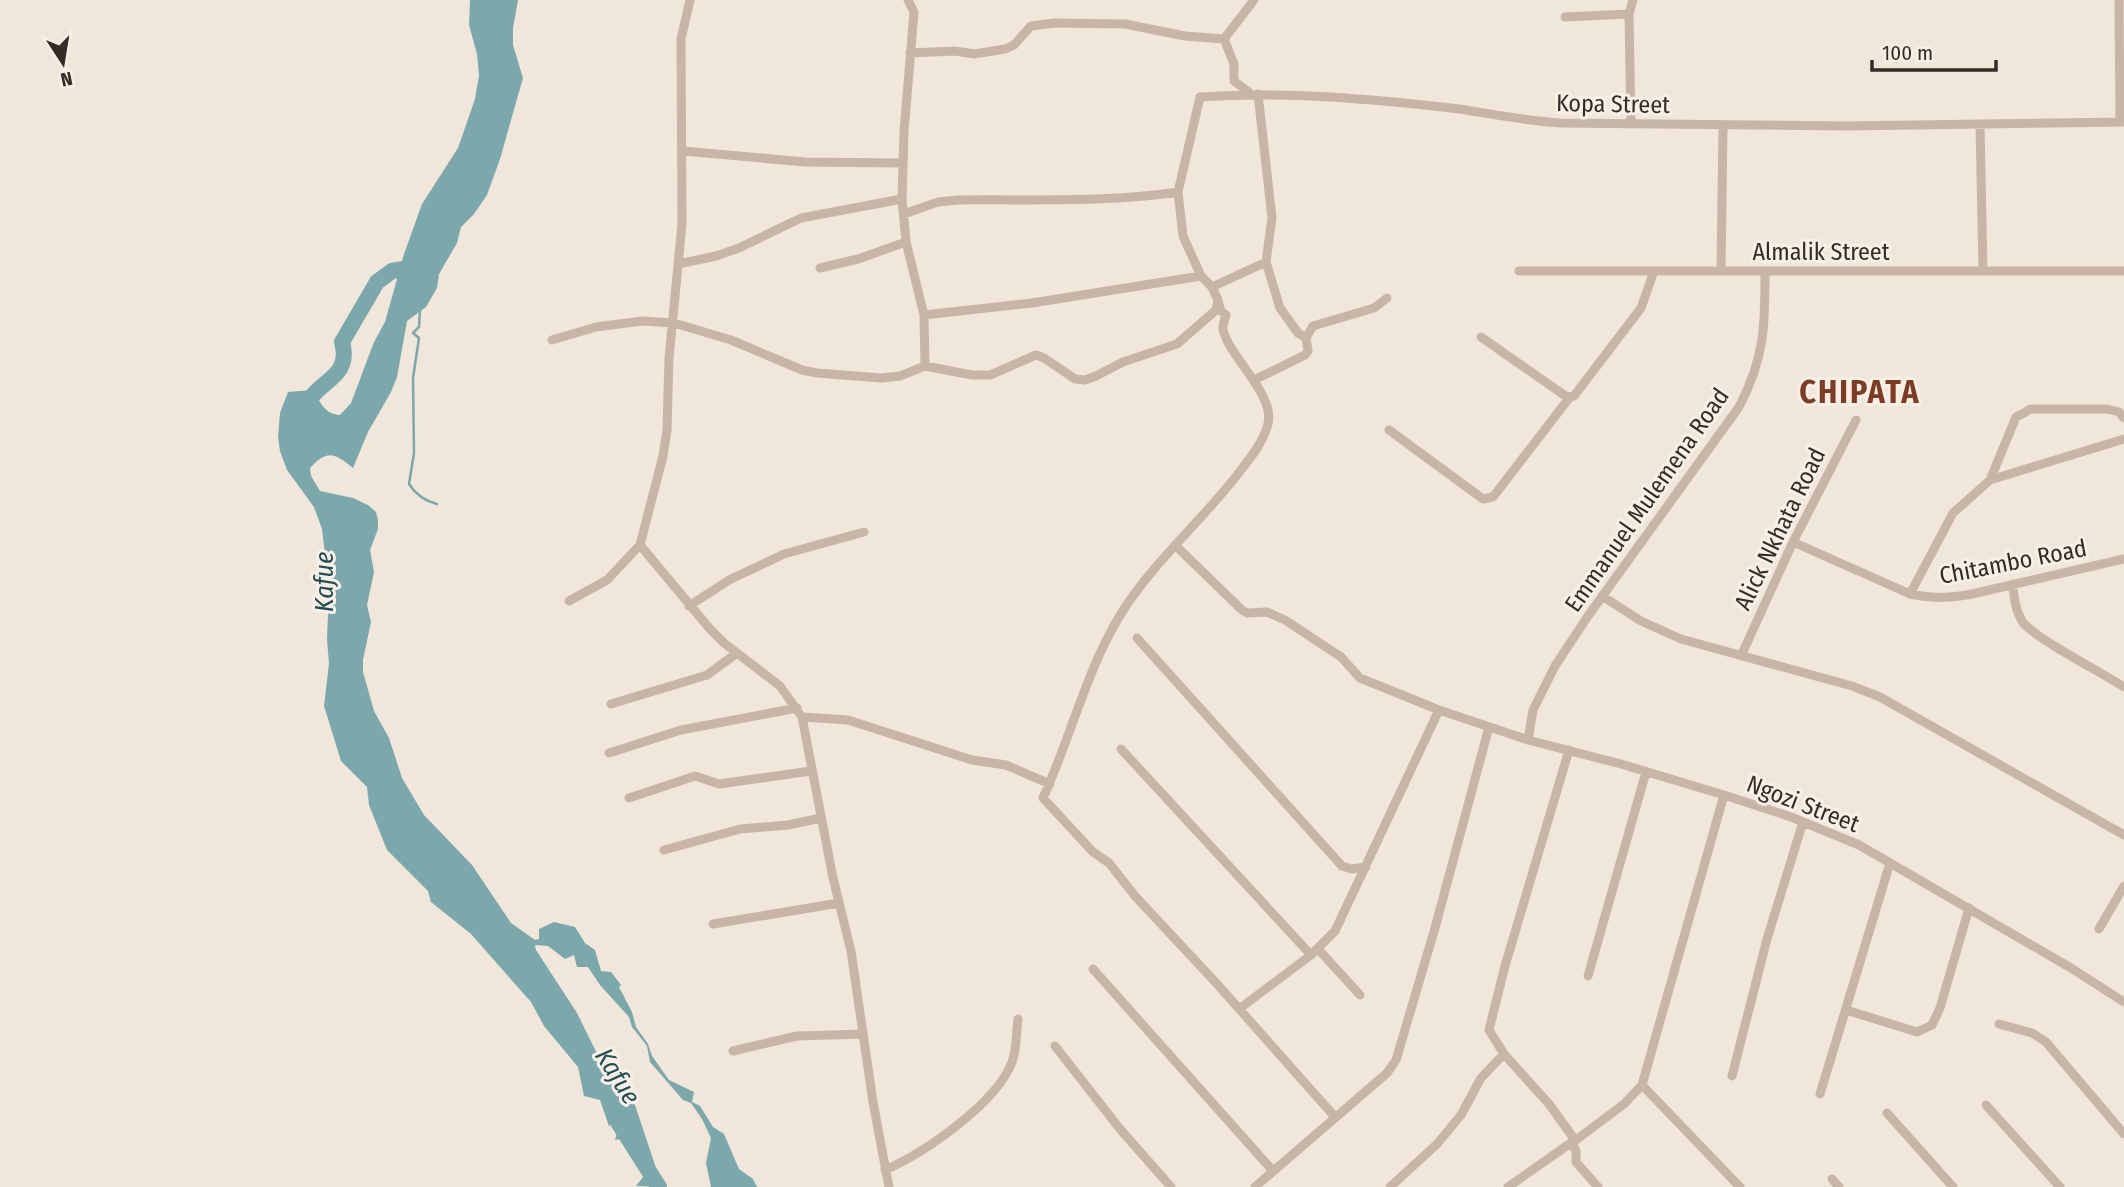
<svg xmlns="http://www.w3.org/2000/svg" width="2124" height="1187" viewBox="0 0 2124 1187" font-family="'Fira Sans Condensed',sans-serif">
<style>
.water{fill:#7ba8ab}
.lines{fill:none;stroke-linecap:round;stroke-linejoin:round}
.stream{stroke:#7ba8ab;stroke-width:2.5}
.river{stroke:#7ba8ab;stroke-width:16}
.minor{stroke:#c7b6a7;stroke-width:9}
.labels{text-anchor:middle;stroke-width:6;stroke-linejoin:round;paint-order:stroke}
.street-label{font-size:24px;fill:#342c27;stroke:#f8f0e6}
.water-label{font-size:26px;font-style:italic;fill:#1f4f53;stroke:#f8f0e6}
.district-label{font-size:32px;font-weight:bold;letter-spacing:2px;fill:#7f3c25;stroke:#f8f0e6}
</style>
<rect width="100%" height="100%" fill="#f0e6da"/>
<!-- water -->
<path class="water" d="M 470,0 L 518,0 L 513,28 L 513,45 L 523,78 L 500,159 L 487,195 L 474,214 L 461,227 L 457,243 L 439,274 L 437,288 L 426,307 L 407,321 L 397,377 L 391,392 L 368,432 L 353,468 C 335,453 327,449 310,468 L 311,476 L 320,491 L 353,498 L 368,505 L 376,512 L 378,520 L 378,529 L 370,550 L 374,572 L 367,605 L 371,622 L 363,660 L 363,672 L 374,711 L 389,738 L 402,778 L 424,815 L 472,865 L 511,923 L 535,940 L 539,939 L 539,929 L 554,922 L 575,927 L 585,943 L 595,950 L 601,971 L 611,972 L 621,985 L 619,987 L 632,1012 L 636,1027 L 648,1044 L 652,1056 L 669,1080 L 694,1092 L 692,1102 L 700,1106 L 713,1127 L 724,1134 L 739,1169 L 753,1179 L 757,1187 L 711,1187 L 706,1163 L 711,1138 L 702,1119 L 691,1103 L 683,1100 L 650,1062 L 647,1046 L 632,1027 L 629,1017 L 600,985 L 588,967 L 577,967 L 574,955 L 565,959 L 548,946 L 535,945 L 536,950 L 577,1013 L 608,1076 L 635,1105 L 657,1171 L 666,1187 L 636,1186 L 643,1177 L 641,1152 L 626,1138 L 615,1140 L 618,1130 L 613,1124 L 609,1126 L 600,1100 L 584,1096 L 578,1067 L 544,1026 L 531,1002 L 471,934 L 431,902 L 428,891 L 387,850 L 369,805 L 367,787 L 341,761 L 324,706 L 329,664 L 327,639 L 329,588 L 322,529 L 314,507 L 287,470 L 280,451 L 278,437 L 280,413 L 288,392 L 312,390 C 321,401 323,414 340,415 L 351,403 L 374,342 L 385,322 L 404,254 L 422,204 L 458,148 L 475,99 L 479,75 L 477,54 L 469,25 Z"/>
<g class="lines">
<!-- stream -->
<path class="stream" d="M 420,309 L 419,327 L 413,333 L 419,338 L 413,378 L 414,453 L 409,484 C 416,495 425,501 437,504"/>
<!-- river -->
<path class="river" d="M 305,411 C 312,380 353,381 342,342 L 377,282 L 392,271 L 420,266
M 619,1124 L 659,1187"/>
<!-- minor -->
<path class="minor" d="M 690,0 L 681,39 L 682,224 L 669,358 L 667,430 L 663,456 L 640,545 L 710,629 L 724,643 L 780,686 L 802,717 L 833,878 L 851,951 L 873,1102 L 889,1187
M 908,0 L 914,12 L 904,132 L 902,199 L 906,242 L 924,315 L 925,366
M 2119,0 L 2120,122
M 1565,17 L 1629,14
M 1224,39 L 1234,64 L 1234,81 L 1250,93
M 1224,39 L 1254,0
M 910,53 L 955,51 L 974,54 L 1005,49 L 1014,45 L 1031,26 L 1054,23 L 1125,24 L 1185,36 L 1224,39
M 1258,94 L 1272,218 L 1266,262 L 1280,308 L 1298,333 L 1306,338 L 1313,326 L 1374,308 L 1387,298
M 1631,124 L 1629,14 L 1633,0
M 1980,124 L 1983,271
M 683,151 L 805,162 L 902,163
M 904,214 L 938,202 L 958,200 C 1032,199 1104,203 1178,192
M 678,264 L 716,256 L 739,248 L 801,218 L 902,199
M 820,268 L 858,259 L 906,242
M 1519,271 L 2124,271
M 1721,271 L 1723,126
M 1212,287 L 1266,262
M 1218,301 L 1221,311 L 1226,315 C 1225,320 1222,325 1223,330 C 1230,358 1275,394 1268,424 C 1263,442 1252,456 1241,470 C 1204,519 1155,560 1122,612 C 1086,670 1071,737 1043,798 L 1093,852 L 1109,863 L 1135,896 L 1218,985 L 1335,1117
M 924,315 L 1032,303 L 1201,276
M 1481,337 L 1567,397 L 1574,396 L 1641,308 L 1654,271
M 552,340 L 596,327 L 642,321 L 674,323 L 731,340 L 802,370 L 817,373 L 881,378 L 900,376 L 925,366 L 972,375 L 990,375 L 1036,355 L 1044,358 L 1075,379 L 1085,380 L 1096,376 L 1123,362 L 1177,344 L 1216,310 L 1218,300 L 1212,287 L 1201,276 L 1183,236 L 1178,192 L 1200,97 C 1286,91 1373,99 1459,109 C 1493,114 1526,121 1561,123 L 1847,126 L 2124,122
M 1254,380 L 1305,355 L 1308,351 L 1306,338
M 1389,430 L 1483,499 L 1493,497 L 1570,397
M 1990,480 L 2016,417 L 2024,413 L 2030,409 L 2107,409 L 2119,412 L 2124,418
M 1793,542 L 1910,594 C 1932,599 1950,598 1972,594 L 2124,559
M 1176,546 L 1242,610 L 1247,613 L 1267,612 L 1285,620 L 1341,657 L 1360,678 L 1439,710 L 1528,740 L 1621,764 L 1724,795 L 1791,817 L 1859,845 L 2071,968 L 2124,1002
M 2013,584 C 2014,597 2015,609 2022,621 C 2032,637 2103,673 2124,687
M 1910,594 L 1953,513 L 1990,480 L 2124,439
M 1602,596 L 1641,621 L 1681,639 L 1852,686 L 1880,697 L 2124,835
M 569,601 L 607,580 L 640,545
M 689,606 L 729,580 L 784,554 L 864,532
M 1137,638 L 1342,866 L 1352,869 L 1366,867
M 1741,656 L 1793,542 L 1856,420
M 611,704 L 707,675 L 737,653
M 802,717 L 848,720 L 972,760 L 1006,765 L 1050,784
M 1528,740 L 1533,710 L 1555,666 L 1588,616 L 1739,407 C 1765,357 1765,326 1765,272
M 1121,749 L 1311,955
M 1569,750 L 1505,966 L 1489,1030 L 1504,1054 L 1549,1104 L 1575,1140 L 1572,1143 L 1576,1151 L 1576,1162 L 1598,1187
M 609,753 L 681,730 L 797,708
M 629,798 L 695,776 L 719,784 L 811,771
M 664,850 L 740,829 L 788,825 L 821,818
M 713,924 L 839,903
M 2099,929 L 2124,886
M 1318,949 L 1360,995
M 1093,969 L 1273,1171
M 1588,976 L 1646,772
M 1239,1009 L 1311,955 L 1335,931 L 1439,710
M 1846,1010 L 1917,1032 L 1932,1025 L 1940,1008 L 1969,908
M 1999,1024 L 2032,1033 L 2046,1042 L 2124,1134
M 1055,1046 L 1120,1129 L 1171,1187
M 733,1051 L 797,1036 L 863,1034
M 1732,1076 L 1767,939 L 1803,822
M 1642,1085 L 1740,1187
M 1820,1094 L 1890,863
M 1986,1105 L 2060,1187
M 1887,1113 L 1953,1187
M 1572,1143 L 1624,1104 L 1642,1085 L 1724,795
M 885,1170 C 924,1153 997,1103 1012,1062 C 1017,1049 1016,1033 1018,1019
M 1832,1179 L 1839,1187
M 1255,1187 L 1387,1073 L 1396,1060 L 1435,928 L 1489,727
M 1390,1187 L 1437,1144 L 1461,1115 L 1481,1078 L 1504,1054
M 1508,1187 L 1575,1140"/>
</g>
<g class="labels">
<!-- street labels -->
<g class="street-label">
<text transform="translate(1613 104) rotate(1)" y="8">Kopa Street</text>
<text x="1821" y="260">Almalik Street</text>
<text transform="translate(1647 500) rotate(-55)" y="8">Emmanuel Mulemena Road</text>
<text transform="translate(1780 529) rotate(-64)" y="8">Alick Nkhata Road</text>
<text transform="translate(2013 562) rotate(-11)" y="8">Chitambo Road</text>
<text transform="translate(1803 804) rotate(21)" y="8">Ngozi Street</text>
</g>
<!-- water labels -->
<g class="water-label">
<text transform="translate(324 582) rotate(-90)" y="9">Kafue</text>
<text transform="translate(618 1076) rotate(58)" y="9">Kafue</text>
</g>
<!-- district labels -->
<g class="district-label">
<text x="1860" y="403">CHIPATA</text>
</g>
</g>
<!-- north arrow -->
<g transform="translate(63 63) rotate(168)" stroke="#f8f0e6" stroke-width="5" paint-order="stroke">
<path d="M0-5L12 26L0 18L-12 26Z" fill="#342c27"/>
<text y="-10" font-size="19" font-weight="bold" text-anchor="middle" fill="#342c27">N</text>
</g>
<!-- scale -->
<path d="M1872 60v10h124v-10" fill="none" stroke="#342c27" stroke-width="3.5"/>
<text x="1882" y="60" font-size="21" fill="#342c27" stroke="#f8f0e6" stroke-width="5" paint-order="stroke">100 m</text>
</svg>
